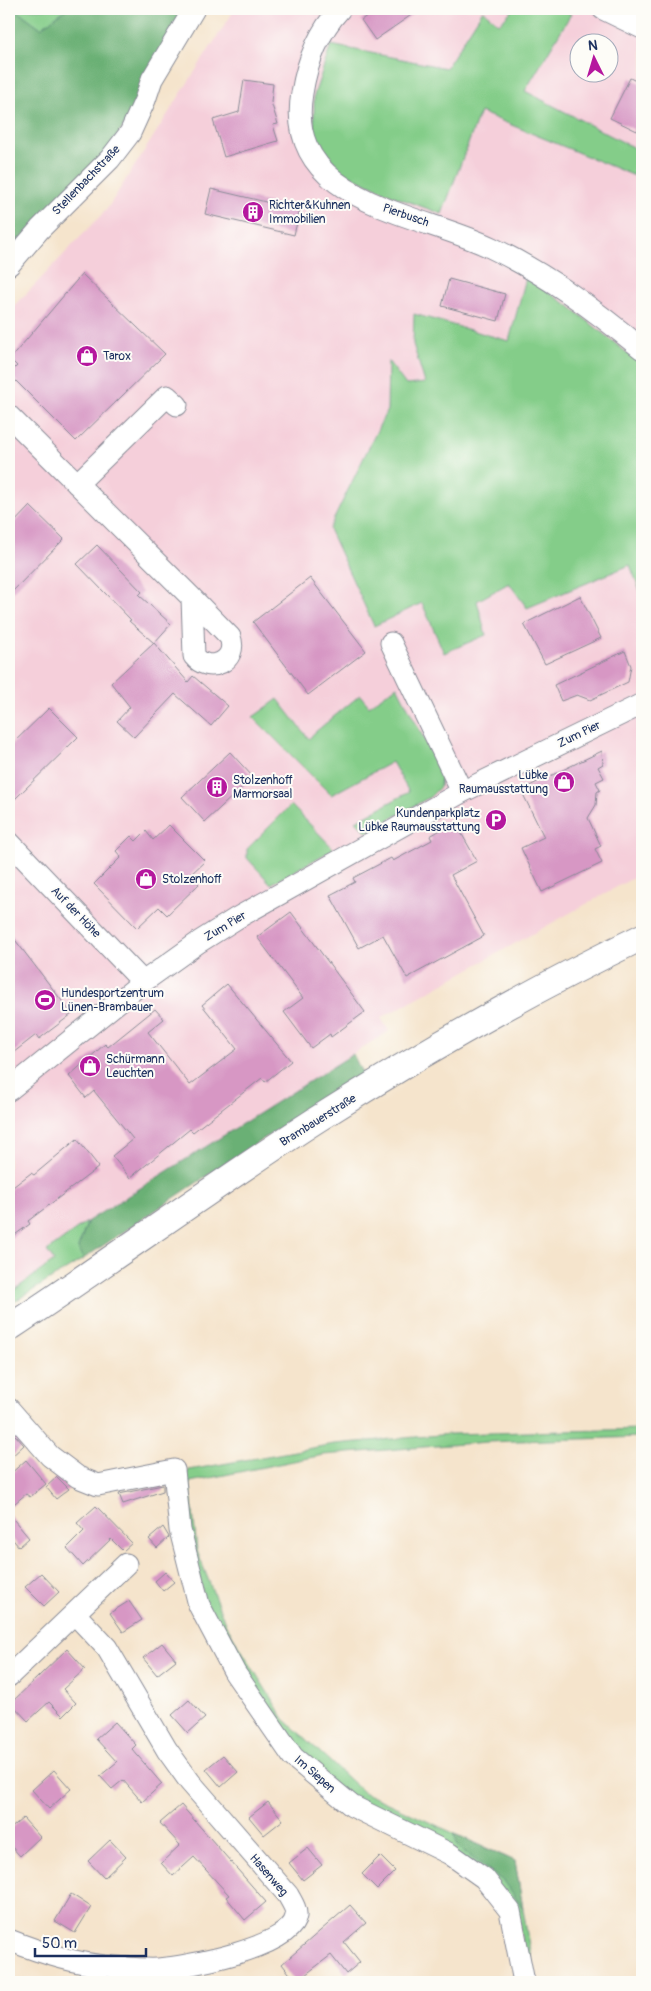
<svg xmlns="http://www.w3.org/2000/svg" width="651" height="1991" viewBox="0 0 651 1991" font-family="Pangolin,sans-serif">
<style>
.built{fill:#f5cfda;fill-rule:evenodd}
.green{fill:#84cd89;stroke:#507e74}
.forest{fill:#6bb075;stroke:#43706a}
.building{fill:#d797c4}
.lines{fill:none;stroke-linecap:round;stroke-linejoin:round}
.minor-casing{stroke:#888a95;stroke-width:23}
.major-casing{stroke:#888a95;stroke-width:28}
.minor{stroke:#fff;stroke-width:21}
.major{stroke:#fff;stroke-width:26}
.labels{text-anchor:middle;stroke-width:4;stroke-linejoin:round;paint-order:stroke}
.street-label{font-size:12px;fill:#1b2f5e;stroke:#fdfcf7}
.poi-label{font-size:12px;fill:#1b2f5e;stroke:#fdfcf7;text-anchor:start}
</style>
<rect width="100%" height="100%" fill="#fdfcf7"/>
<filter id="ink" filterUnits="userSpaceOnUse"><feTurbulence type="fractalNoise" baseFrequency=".02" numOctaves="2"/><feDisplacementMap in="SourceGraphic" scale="10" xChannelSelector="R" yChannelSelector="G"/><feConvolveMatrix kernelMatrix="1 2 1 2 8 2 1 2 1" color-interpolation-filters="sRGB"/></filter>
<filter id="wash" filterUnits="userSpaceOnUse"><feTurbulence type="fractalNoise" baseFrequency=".0096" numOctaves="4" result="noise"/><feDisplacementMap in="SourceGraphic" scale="20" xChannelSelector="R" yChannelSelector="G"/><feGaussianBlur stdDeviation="1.12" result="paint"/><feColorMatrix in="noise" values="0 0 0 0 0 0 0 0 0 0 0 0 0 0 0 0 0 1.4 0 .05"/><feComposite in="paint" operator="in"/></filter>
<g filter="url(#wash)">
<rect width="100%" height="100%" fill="#f5e4cc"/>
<!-- built -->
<path class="built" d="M 235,9 L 642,9 L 642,873 L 381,1018 L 389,1031 L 88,1221 L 47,1251 L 54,1260 L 9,1294 L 9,312 L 107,209 ZM 578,42 L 608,42 L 608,72 L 578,72 Z"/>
<!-- green -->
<path class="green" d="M 15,9 L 66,9 L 41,28 Z
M 513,9 L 561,9 L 571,14 L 525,91 L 642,152 L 642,179 L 480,112 L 442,214 L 396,197 L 341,171 L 314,139 L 314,95 L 331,45 L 446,68 L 483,10 L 499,24 Z
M 526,278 L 568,305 L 642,365 L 642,596 L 630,565 L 527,608 L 509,583 L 477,601 L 486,635 L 444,653 L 422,603 L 374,626 L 329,529 L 387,410 L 388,361 L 406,385 L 425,383 L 413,344 L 414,314 L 509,341 Z
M 397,686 L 441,772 L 440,787 L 430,797 L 367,832 L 356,821 L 409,792 L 392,762 L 331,795 L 253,717 L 278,699 L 309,739 L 314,733 L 360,695 L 369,706 Z
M 291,805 L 334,849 L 271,884 L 247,858 L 247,849 Z
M 88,1221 L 78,1248 L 83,1259 L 9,1305 L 9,1294 L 54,1261 L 47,1251 Z
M 642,1429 L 642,1437 L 487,1442 L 323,1455 L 190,1482 L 197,1551 L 226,1625 L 284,1719 L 363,1792 L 515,1861 L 535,1982 L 528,1982 L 517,1910 L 332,1784 L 267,1713 L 204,1601 L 181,1480 L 189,1470 L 334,1444 L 451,1434 Z"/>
<!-- forest -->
<path class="forest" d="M 9,9 L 15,9 L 41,28 L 66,9 L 205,9 L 101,159 L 9,261 Z
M 353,1054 L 363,1075 L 229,1161 L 83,1259 L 78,1248 L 88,1221 Z
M 454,1834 L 515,1861 L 523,1908 L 503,1881 L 458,1847 Z"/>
<g id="blocks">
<!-- building -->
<path class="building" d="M 377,9 L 420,9 L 375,40 L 361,20 Z
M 630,78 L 642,84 L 642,121 L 637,131 L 610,118 Z
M 244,80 L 273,84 L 271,102 L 278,124 L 273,125 L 278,141 L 224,157 L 213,120 L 239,112 Z
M 211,189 L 300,210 L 294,235 L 205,214 Z
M 82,274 L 165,354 L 76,441 L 9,374 L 17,366 L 10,359 Z
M 449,279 L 505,294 L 498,321 L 442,306 Z
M 30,506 L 64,539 L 9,595 L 9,528 Z
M 97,545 L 142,592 L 139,595 L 171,624 L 154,643 L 188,682 L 193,676 L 228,706 L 211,726 L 175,694 L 134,737 L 117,721 L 130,707 L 111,683 L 154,643 L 129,621 L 131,620 L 77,564 Z
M 310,578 L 366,651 L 308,695 L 253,622 Z
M 580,596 L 601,638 L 545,664 L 524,624 Z
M 625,651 L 631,666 L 628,682 L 590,700 L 577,695 L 561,701 L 554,685 Z
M 49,708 L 78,737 L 15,799 L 9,793 L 9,747 Z
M 602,751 L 603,764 L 598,767 L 604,778 L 596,782 L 600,790 L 597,792 L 596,805 L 588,818 L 601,846 L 595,849 L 602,863 L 542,892 L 521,848 L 544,837 L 521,790 Z
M 230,752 L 253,777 L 205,822 L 182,797 Z
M 455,822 L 477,861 L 451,875 L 484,936 L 407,978 L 383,935 L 359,948 L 330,895 L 355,882 L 353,878 L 391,858 L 393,861 L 432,840 L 430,836 Z
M 169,825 L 205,861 L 190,875 L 199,884 L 167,915 L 159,907 L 137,928 L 94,884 L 121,857 L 116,851 L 131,836 L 136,841 L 146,831 L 153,840 Z
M 291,912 L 365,1012 L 331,1037 L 330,1034 L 311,1048 L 284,1012 L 303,998 L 257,937 Z
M 9,932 L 72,1014 L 39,1039 L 36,1035 L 9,1056 Z
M 227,984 L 291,1061 L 265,1082 L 262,1078 L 193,1132 L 190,1129 L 130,1178 L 112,1156 L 133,1139 L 94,1091 L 86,1098 L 69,1076 L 105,1044 L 108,1047 L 155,1009 L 164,1019 L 148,1032 L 190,1085 L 237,1049 L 202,1005 Z
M 77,1139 L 99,1167 L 28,1221 L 30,1224 L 9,1239 L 9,1190 L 31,1173 L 34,1175 Z
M 15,1435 L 24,1445 L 9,1459 L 9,1441 Z
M 26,1460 L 46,1484 L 30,1497 L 26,1494 L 9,1508 L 9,1475 Z
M 57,1477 L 69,1489 L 56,1499 L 46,1487 Z
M 163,1485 L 163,1491 L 123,1504 L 119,1494 Z
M 96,1506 L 132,1543 L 123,1551 L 111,1539 L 83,1566 L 67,1548 L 84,1531 L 77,1523 Z
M 9,1514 L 29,1538 L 19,1547 L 9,1535 Z
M 163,1527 L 169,1537 L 157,1548 L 149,1539 Z
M 165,1572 L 174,1582 L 163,1591 L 155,1581 Z
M 41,1573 L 59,1592 L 44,1606 L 25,1587 Z
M 129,1601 L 142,1620 L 123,1632 L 110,1613 Z
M 162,1643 L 176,1660 L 157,1675 L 143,1658 Z
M 67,1649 L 85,1669 L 63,1689 L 76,1703 L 63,1716 L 49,1702 L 28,1721 L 11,1703 Z
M 189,1700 L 205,1718 L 188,1733 L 172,1715 Z
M 115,1722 L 136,1745 L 132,1749 L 162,1784 L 142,1802 L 123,1780 L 112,1789 L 100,1776 L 117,1762 L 96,1739 Z
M 223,1755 L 238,1772 L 221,1787 L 206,1769 Z
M 54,1770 L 71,1789 L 49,1809 L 32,1790 Z
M 268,1802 L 283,1820 L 264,1835 L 249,1817 Z
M 181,1805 L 266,1902 L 245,1920 L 226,1897 L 229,1895 L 194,1857 L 173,1876 L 161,1863 L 180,1845 L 160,1823 Z
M 23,1818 L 40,1837 L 20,1856 L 9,1844 L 9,1830 Z
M 110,1840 L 126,1857 L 104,1878 L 88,1861 Z
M 308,1848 L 322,1865 L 303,1880 L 289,1863 Z
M 380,1856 L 395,1871 L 377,1889 L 362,1874 Z
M 71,1894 L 91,1907 L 75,1933 L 55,1921 Z
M 350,1905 L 366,1923 L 344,1942 L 360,1962 L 346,1974 L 331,1955 L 296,1982 L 282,1964 Z"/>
</g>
</g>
<g filter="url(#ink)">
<use href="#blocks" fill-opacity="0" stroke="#888a95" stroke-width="1"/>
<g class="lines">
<!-- minor casing -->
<g class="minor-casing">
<path id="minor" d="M 340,9 C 319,32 307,62 302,93 C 283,203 421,213 492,248 C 548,275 595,310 642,349
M 603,9 L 642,28
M 9,265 L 40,229 L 110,159 L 130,133 L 145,100 L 152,79 L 194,9
M 9,416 L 192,598 L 194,656 C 209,675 239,661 230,637 L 192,598
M 77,484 L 167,396 L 177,405
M 391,643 L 462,792
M 9,842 L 143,982
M 9,1090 L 143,982 L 199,942 L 237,918 L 462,792 L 642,704
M 9,1409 L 50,1456 L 78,1477 L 98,1485 L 174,1470 L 180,1530 L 199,1605 L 235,1673 L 293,1757 L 352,1806 L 450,1854 L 484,1878 L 510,1911 L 524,1982
M 9,1676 L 126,1564
M 9,1940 C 39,1952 72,1963 105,1966 C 122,1967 141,1970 158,1969 C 184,1967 292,1948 296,1916 C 297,1909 291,1901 288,1895 L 190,1782 L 167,1750 L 107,1648 L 75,1614"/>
</g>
<!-- major casing -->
<g class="major-casing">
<path id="major" d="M 9,1328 C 112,1260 212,1187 316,1120 C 421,1053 530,991 642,937"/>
</g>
<!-- minor -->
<use href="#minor" class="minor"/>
<!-- major -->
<use href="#major" class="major"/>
</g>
</g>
<!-- icons -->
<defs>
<g id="building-disc" transform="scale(1.125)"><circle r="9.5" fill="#b5179e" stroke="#fdfcf7"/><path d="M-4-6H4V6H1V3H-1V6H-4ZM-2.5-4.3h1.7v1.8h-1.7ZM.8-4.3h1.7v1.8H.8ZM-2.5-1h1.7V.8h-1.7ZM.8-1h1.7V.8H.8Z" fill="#fff"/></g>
<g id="shop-disc" transform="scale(1.125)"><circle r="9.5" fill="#b5179e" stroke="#fdfcf7"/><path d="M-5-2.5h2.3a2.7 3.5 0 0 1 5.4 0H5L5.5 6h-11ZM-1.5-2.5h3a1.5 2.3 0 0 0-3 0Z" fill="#fff"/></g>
<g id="parking-disc" transform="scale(1.125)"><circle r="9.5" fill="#b5179e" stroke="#fdfcf7"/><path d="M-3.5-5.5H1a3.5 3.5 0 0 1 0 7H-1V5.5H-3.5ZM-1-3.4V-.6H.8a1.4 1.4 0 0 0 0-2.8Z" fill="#fff"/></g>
<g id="stadium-disc" transform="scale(1.125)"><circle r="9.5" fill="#b5179e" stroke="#fdfcf7"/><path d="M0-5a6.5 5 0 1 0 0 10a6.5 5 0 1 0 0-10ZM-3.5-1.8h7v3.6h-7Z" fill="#fff"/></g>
</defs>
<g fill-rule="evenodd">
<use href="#building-disc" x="253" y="212"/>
<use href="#shop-disc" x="87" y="356"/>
<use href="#shop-disc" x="564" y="782"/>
<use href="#building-disc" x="217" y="787"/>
<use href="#parking-disc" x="496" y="820"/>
<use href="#shop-disc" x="146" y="879"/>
<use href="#stadium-disc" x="45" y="1000"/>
<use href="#shop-disc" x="90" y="1066"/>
</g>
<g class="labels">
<!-- street labels -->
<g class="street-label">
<text transform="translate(86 180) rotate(-46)" y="4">Stellenbachstraße</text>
<text transform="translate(406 215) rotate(19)" y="4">Pierbusch</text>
<text transform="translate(579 734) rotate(-26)" y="4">Zum Pier</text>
<text transform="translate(76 912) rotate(46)" y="4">Auf der Höhe</text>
<text transform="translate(225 926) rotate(-31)" y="4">Zum Pier</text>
<text transform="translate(318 1120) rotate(-32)" y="4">Brambauerstraße</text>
<text transform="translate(315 1774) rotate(41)" y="4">Im Siepen</text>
<text transform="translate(269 1875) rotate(49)" y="4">Hasenweg</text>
</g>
<!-- poi labels -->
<g class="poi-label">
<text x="269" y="209">Richter&amp;Kuhnen<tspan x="269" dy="14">Immobilien</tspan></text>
<text x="103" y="360">Tarox</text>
<text x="548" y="779" text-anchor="end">Lübke<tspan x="548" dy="14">Raumausstattung</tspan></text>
<text x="233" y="784">Stolzenhoff<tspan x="233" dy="14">Marmorsaal</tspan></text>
<text x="480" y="817" text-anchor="end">Kundenparkplatz<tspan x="480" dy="14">Lübke Raumausstattung</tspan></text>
<text x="162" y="883">Stolzenhoff</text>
<text x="61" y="997">Hundesportzentrum<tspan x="61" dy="14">Lünen-Brambauer</tspan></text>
<text x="106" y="1063">Schürmann<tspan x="106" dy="14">Leuchten</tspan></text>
</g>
</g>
<!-- margin -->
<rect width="651" height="1991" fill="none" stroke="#fdfcf7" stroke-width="30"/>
<!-- north arrow -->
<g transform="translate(594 58) rotate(355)"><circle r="24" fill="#fdfcf7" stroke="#a3aaba"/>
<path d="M0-4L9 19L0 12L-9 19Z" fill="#b5179e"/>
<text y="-8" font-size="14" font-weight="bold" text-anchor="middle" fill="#1b2f5e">N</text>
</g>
<!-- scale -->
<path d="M35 1948v8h111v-8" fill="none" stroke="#1b2f5e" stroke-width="2.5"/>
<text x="42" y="1948" font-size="15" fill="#1b2f5e" stroke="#fdfcf7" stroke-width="4" paint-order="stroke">50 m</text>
</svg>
